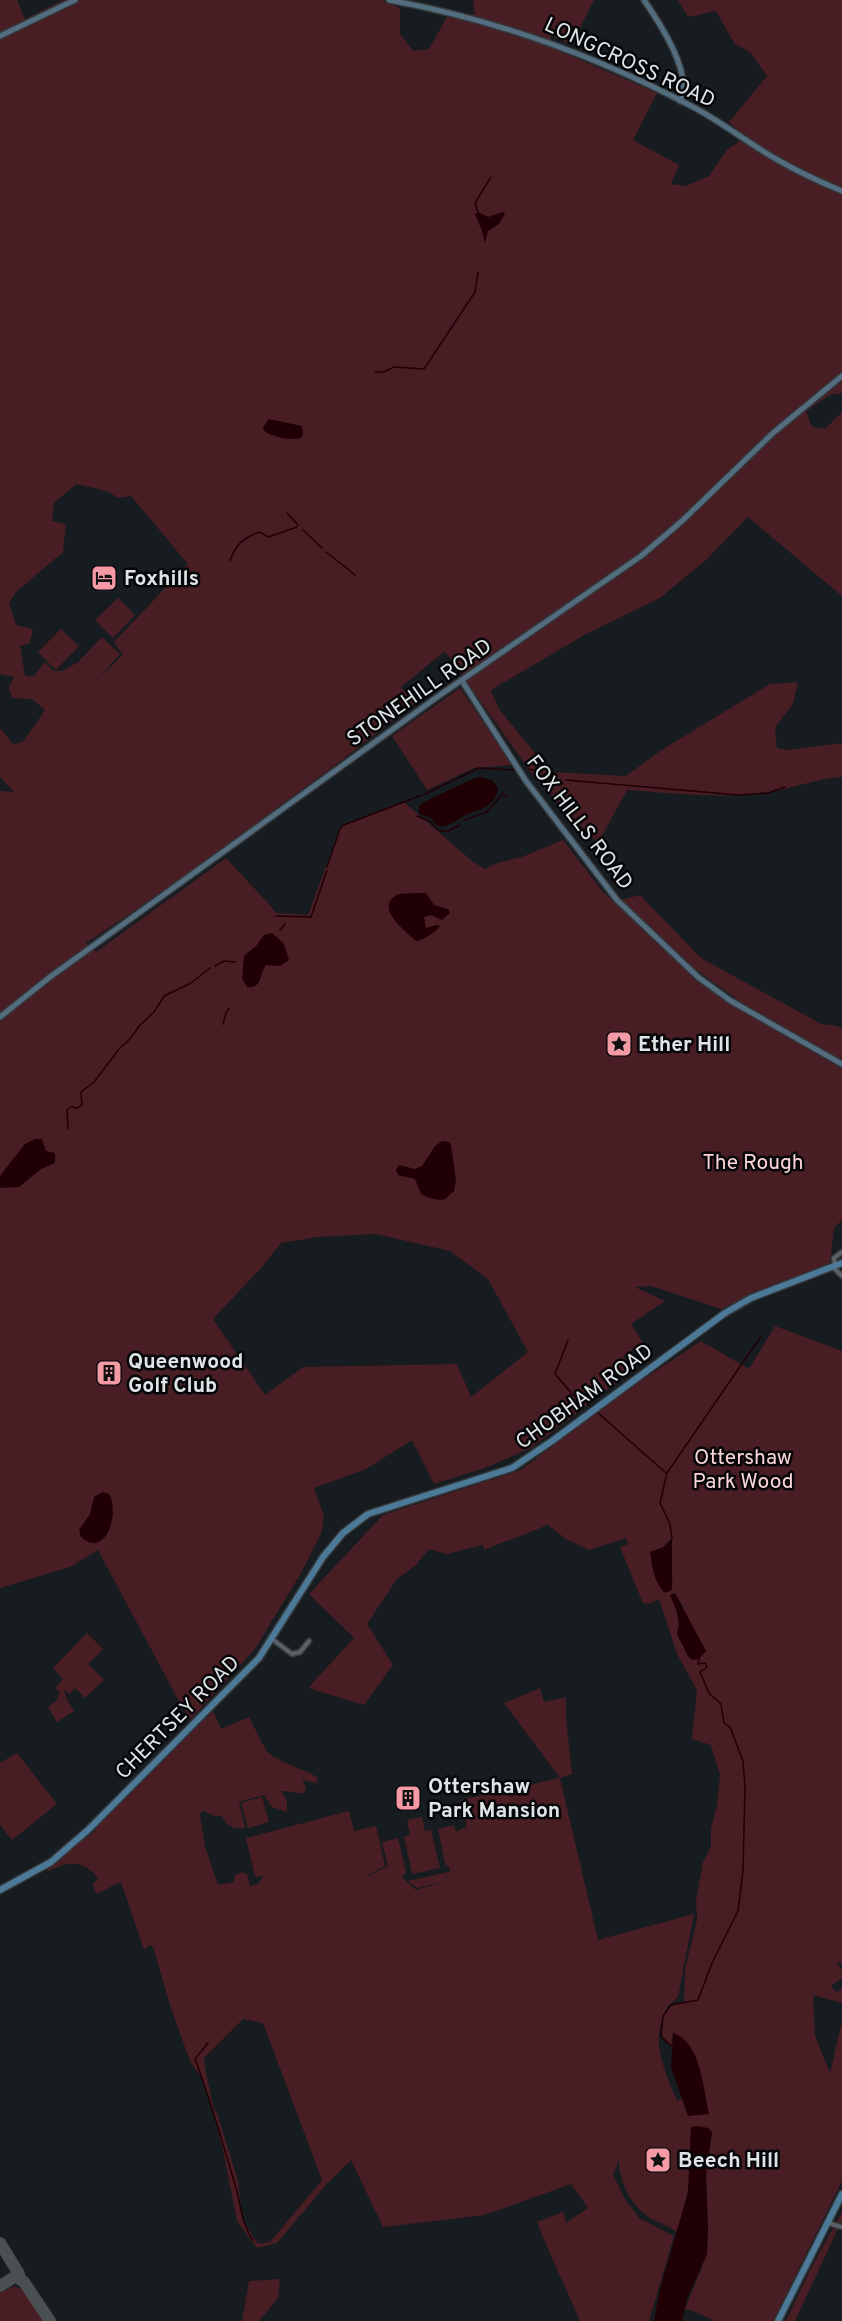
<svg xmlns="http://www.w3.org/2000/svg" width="842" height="2321" viewBox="0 0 842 2321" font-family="Overpass,sans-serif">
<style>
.green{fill:#491d24;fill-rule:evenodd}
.water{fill:#200005}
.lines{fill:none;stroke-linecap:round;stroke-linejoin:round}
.stream{stroke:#200005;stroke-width:1.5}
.taxiway{stroke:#4a4f52;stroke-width:12}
.street-casing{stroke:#34383b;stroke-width:7}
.secondary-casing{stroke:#34383b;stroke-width:8}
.primary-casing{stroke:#34383b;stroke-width:9}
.street{stroke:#5a6066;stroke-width:4}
.secondary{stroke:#536d7f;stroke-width:5}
.primary{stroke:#4d7998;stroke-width:6}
.labels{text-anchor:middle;stroke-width:5;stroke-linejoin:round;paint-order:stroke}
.street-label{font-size:21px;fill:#e0e4e7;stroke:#050608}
.poi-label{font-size:21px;font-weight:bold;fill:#e0e4e7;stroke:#050608;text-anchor:start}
.park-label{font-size:21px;fill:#fcd5d8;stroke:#050608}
</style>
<rect width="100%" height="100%" fill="#161c20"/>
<!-- green -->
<path class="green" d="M 0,0 L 17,0 L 25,19 L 63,0 L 382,0 L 400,8 L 400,34 L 413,51 L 429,49 L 447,17 L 475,14 L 473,0 L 594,0 L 571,45 L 551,36 L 550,47 L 657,93 L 633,140 L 679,165 L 671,184 L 686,186 L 709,176 L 727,150 L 745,137 L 729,122 L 767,76 L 751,53 L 734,43 L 716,11 L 688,17 L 678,0 L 842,0 L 842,393 L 830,395 L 806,411 L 812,427 L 825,429 L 842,412 L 842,596 L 748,517 L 706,560 L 660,598 L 586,634 L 491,690 L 499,709 L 550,772 L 626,776 L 663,749 L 770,684 L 798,682 L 793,704 L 775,727 L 777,748 L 788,750 L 842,743 L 842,777 C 812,779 787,791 756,794 C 713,798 670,793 627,790 L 598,843 L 537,781 L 445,651 L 401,687 L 414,704 L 334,766 L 168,888 L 86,943 L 96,952 L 226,858 L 277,913 L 308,915 L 340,829 L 344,825 L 404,802 L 472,861 L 485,869 L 497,863 L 522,857 L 563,840 L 603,892 L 695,977 L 730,1004 L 842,1069 L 842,1220 L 834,1228 L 830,1263 L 755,1292 L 721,1309 L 651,1286 L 635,1287 L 665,1301 L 631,1324 L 643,1343 L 623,1356 L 633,1370 L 531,1448 L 485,1468 L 434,1484 L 412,1440 L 366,1469 L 314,1488 L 324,1516 L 321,1534 L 301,1573 L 255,1649 L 191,1719 L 181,1705 L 98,1550 L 70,1567 L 0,1588 L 0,791 L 14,792 L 0,777 L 0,728 L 13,744 L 23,742 L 45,710 L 32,699 L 12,698 L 9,687 L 14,677 L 0,674 ZM 76,484 L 107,491 L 118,498 L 131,496 L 188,564 L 114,642 L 123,655 L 97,680 L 120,654 L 102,637 L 78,662 L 83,667 L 78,662 L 63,671 L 53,671 L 45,662 L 34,676 L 25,676 L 20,646 L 30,643 L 33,629 L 16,625 L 9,603 L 16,592 L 63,552 L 66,524 L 52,521 L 54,503 ZM 376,1234 L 450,1251 L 488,1279 L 528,1352 L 471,1397 L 457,1364 L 303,1367 L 265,1395 L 213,1319 L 262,1267 L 281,1243 L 317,1237 Z
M 118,598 L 135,615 L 113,638 L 95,620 Z
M 61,629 L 79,646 L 56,670 L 38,652 Z
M 460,688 L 512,765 L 474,768 L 427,790 L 392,736 Z
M 640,895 L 701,958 L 821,1024 L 838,1026 L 842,1029 L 842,1061 L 741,1002 L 687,963 L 621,900 Z
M 775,1326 L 842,1351 L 842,1964 L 840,1962 L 837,1964 L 842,1970 L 842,1978 L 831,1986 L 837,1993 L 842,1988 L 842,2003 L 813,1995 L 815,2036 L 830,2073 L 842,2021 L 842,2181 L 773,2321 L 714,2321 L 696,2312 L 685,2309 L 707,2254 L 708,2230 L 706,2174 L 712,2132 L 690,2130 C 696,2163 687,2200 677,2232 C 669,2226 661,2223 652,2219 C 632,2208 619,2182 619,2160 L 613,2175 L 625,2199 L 639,2218 L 674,2236 L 649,2321 L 580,2321 C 566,2288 550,2256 537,2222 L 563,2212 L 566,2223 L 588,2208 L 571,2184 L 485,2215 L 383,2227 L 351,2160 L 325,2186 L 277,2243 L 257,2248 L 237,2221 L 223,2150 L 209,2097 L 201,2077 L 190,2061 L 171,2008 L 153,1947 L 150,1945 L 144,1950 L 121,1882 L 96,1894 L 93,1884 L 98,1879 C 84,1858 67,1862 48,1871 L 46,1868 L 94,1832 L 102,1820 L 213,1711 L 221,1729 L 249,1717 C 255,1728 260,1741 267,1751 C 273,1760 306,1770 317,1777 L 317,1783 L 302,1780 L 306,1787 L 304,1793 C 298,1794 288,1791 281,1791 L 287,1801 L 287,1812 L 272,1807 L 264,1795 L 239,1802 L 245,1828 C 233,1829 228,1827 222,1816 L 214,1816 L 204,1811 L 201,1811 L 200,1815 L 205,1846 L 218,1885 L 234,1882 L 235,1875 L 242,1872 L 247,1874 L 250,1886 L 258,1884 L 263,1876 L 255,1877 L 246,1838 L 349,1811 L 354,1831 L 376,1826 L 385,1866 L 368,1875 L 364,1883 L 368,1876 L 388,1866 L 382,1842 L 398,1838 L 406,1872 L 402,1877 L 416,1890 L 445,1882 L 417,1888 L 408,1881 L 448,1872 L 447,1879 L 450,1868 L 445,1864 L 438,1829 L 454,1825 L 456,1832 L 467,1826 L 460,1800 L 560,1778 L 504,1703 L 540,1688 L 544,1702 L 566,1697 L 566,1718 L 572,1774 L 560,1778 L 598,1940 L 694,1914 L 678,1997 L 667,2007 L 664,2014 L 671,2005 L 684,2002 L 685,1969 L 697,1920 L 696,1901 L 703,1862 L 711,1847 L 711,1828 L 717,1805 L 720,1775 L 711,1745 L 692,1739 L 697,1690 L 677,1654 L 659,1599 L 649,1604 L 643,1603 L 620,1547 L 628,1544 L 626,1538 L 589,1550 L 566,1539 L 548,1525 L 484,1550 L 483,1545 L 446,1554 L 429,1549 L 416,1565 L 397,1579 L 367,1624 L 393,1665 L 364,1705 L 308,1688 L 354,1638 L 309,1594 L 383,1515 L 521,1470 L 615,1398 L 701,1341 L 749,1369 ZM 671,1539 L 671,1572 L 673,1585 L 650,1552 L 662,1548 ZM 674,1593 L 683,1606 L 688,1656 L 677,1634 L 679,1625 L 677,1612 L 671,1595 ZM 663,2018 L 661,2036 L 671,2046 L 673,2033 L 688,2116 L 682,2099 L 677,2101 C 667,2076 651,2045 663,2018 ZM 243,2019 L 263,2023 L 322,2180 L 270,2242 L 258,2244 L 242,2219 L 238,2181 L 216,2110 L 214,2110 L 205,2068 L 204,2058 Z
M 87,1633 L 103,1649 L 88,1664 L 104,1680 L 85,1698 L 75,1688 L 69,1694 L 64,1690 L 66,1698 L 74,1711 L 57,1722 L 48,1707 L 56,1701 L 60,1693 L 55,1688 L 63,1679 L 53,1668 Z
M 17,1753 L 57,1804 L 12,1840 L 0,1825 L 0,1763 Z
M 262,1797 L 269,1822 L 248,1828 L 241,1803 Z
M 422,1817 L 425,1831 L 431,1830 L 440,1868 L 412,1874 L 404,1836 L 410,1835 L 407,1820 Z
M 842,2212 L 842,2220 L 795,2321 L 786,2321 L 810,2270 Z
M 280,2279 L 278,2298 L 259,2321 L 242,2321 L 249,2281 Z
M 15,2286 L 25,2291 L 45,2321 L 0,2321 L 0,2293 Z"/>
<!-- water -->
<path class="water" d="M 478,212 L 488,217 L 503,212 L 505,214 L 499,224 L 488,231 L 485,243 L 482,231 L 475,214 Z
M 269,419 L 302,426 L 303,435 L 301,438 C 291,441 273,437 264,431 L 263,427 Z
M 481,777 L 493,781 L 498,788 C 495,807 483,808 468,814 C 457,818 451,828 438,826 L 431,818 L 419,814 L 419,806 L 426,801 L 475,778 Z
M 426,893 L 434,905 L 448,909 L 450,913 L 442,920 L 431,915 L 424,917 L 426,928 L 437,925 L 440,926 C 436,931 423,941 416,941 C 408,933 373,908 397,895 C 401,893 420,893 426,893 Z
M 272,933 L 284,944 L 289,960 L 280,966 L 266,965 C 259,974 263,989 247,987 L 242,978 L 244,956 L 256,946 L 264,935 Z
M 35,1139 L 42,1139 L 46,1151 L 55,1153 L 55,1163 L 41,1169 L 19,1187 L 0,1188 L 0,1176 L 25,1144 Z
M 442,1141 L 449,1142 L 451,1145 L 456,1181 L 454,1191 L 445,1199 L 440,1200 L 429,1198 L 421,1194 L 415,1179 L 398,1175 L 396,1170 L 399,1165 L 415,1169 L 422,1166 L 435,1146 Z
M 103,1492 L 109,1494 C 120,1512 106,1560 81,1537 L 79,1530 L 90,1514 L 94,1497 Z
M 672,1539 L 672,1590 L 665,1593 C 654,1583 652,1566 650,1552 L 662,1548 Z
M 675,1593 L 706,1651 L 699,1659 L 692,1660 L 688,1656 L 677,1634 L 679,1625 L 677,1612 L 670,1595 Z
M 673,2033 C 701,2042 703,2088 709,2114 L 688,2116 L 671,2067 Z
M 697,2126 L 708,2128 L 712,2132 L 706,2174 L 708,2230 L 707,2254 L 687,2299 L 682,2321 L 654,2321 L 659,2293 L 688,2192 L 691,2127 Z"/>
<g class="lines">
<!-- stream -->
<path class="stream" d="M 478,212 L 475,203 L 491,177
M 375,372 L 384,372 L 394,367 L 424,369 L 475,292 L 478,272
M 287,513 L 298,525
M 303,530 L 322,548
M 326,552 L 349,570
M 230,561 C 235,545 244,537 260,532 L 268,537 L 297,527
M 350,571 L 355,575
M 529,769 L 540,772
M 544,774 L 561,782
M 566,780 L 738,795 L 768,793 L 785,787
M 425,794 L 479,768 L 514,770
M 417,816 L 431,822 L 438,830 L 442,831 L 448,831 L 460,825
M 464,820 L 487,812 L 503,793 L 507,797
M 327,867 L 340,829 L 344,825 L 422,795
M 276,916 L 311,917 L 327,870
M 280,930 L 285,924
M 215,966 L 224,961 L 235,962
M 223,1024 L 226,1013 L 229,1008
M 68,1129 L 67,1110 L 71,1107 L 77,1108 L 82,1105 L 81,1092 L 94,1082 L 119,1049 L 131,1038 L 139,1026 L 154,1012 L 164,996 L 191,983 L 210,968
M 568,1340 L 555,1374 L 574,1396 L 580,1397 L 591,1407
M 597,1412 L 666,1473
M 672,1539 L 670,1524 L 660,1503 L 667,1473 L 761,1336
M 208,2043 L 195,2059 C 211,2101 223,2144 236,2188 C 241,2206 242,2225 253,2240
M 671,2046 L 661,2036 L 663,2016 L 671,2005 L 698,2000 L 712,1963 L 738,1911 L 743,1870 L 745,1788 L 743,1761 L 730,1727 L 724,1723 L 721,1704 L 709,1693 L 700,1672 L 707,1667 L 705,1663 L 698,1664 L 699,1659"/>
<!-- taxiway -->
<path class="taxiway" d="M 0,2243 L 19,2274 L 0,2286
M 17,2277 L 24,2282 L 50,2321"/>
<!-- street casing -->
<g class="street-casing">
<path id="street" d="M 835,1266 L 834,1258 L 842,1252
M 833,1267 L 842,1276
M 272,1639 L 292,1654 L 300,1652 L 309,1641
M 828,2223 L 842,2227"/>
</g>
<!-- secondary casing -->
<g class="secondary-casing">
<path id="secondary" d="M 389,0 C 498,20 597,56 695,108 C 723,123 748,143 776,159 C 797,171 820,182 842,191
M 644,0 C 659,22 694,74 680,101
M 0,36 L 75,0
M 462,681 L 526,781 L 617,900 L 698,977 L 731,1001 L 842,1064
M 0,1017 L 50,977 L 440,695 L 641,556 L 682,521 L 773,433 L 842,376"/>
</g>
<!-- primary casing -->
<g class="primary-casing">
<path id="primary" d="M 0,1890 L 51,1862 L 89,1829 L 259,1658 L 323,1557 L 343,1533 L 368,1514 L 512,1468 L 552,1441 L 725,1313 L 751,1298 L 842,1263
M 778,2321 L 842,2194"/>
</g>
<!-- street -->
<use href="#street" class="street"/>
<!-- secondary -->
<use href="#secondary" class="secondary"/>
<!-- primary -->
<use href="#primary" class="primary"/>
</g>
<!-- icons -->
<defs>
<g id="hotel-square" transform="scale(1.35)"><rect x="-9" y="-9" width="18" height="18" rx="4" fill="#f49aa4" stroke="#050608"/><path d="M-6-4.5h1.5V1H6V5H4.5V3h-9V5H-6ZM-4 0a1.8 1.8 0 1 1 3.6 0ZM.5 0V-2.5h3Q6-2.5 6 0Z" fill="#111"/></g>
<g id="sight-square" transform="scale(1.35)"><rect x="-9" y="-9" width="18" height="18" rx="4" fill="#f49aa4" stroke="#050608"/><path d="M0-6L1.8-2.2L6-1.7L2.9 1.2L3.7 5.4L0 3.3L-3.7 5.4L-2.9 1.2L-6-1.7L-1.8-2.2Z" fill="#111"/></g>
<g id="building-square" transform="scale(1.35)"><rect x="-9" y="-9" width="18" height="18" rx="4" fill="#f49aa4" stroke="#050608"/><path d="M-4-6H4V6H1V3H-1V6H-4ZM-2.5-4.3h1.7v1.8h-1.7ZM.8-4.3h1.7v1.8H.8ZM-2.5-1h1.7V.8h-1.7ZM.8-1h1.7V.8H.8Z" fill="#111"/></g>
</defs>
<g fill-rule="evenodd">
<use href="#hotel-square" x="104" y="578"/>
<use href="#sight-square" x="619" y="1044"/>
<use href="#building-square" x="109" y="1373"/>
<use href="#building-square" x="408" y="1798"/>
<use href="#sight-square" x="658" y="2160"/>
</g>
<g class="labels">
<!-- street labels -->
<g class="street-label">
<text transform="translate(630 62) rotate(25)" y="7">LONGCROSS ROAD</text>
<text transform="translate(419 692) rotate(-35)" y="7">STONEHILL ROAD</text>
<text transform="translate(580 822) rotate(53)" y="7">FOX HILLS ROAD</text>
<text transform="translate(584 1396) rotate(-36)" y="7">CHOBHAM ROAD</text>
<text transform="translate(177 1717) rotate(-45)" y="7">CHERTSEY ROAD</text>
</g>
<!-- poi labels -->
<g class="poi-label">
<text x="124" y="585">Foxhills</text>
<text x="638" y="1051">Ether Hill</text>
<text x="128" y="1368">Queenwood<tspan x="128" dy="24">Golf Club</tspan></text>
<text x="428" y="1793">Ottershaw<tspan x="428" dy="24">Park Mansion</tspan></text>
<text x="678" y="2167">Beech Hill</text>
</g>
<!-- park labels -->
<g class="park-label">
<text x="753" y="1169">The Rough</text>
<text x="743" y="1464">Ottershaw<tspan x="743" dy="24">Park Wood</tspan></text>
</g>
</g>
</svg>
